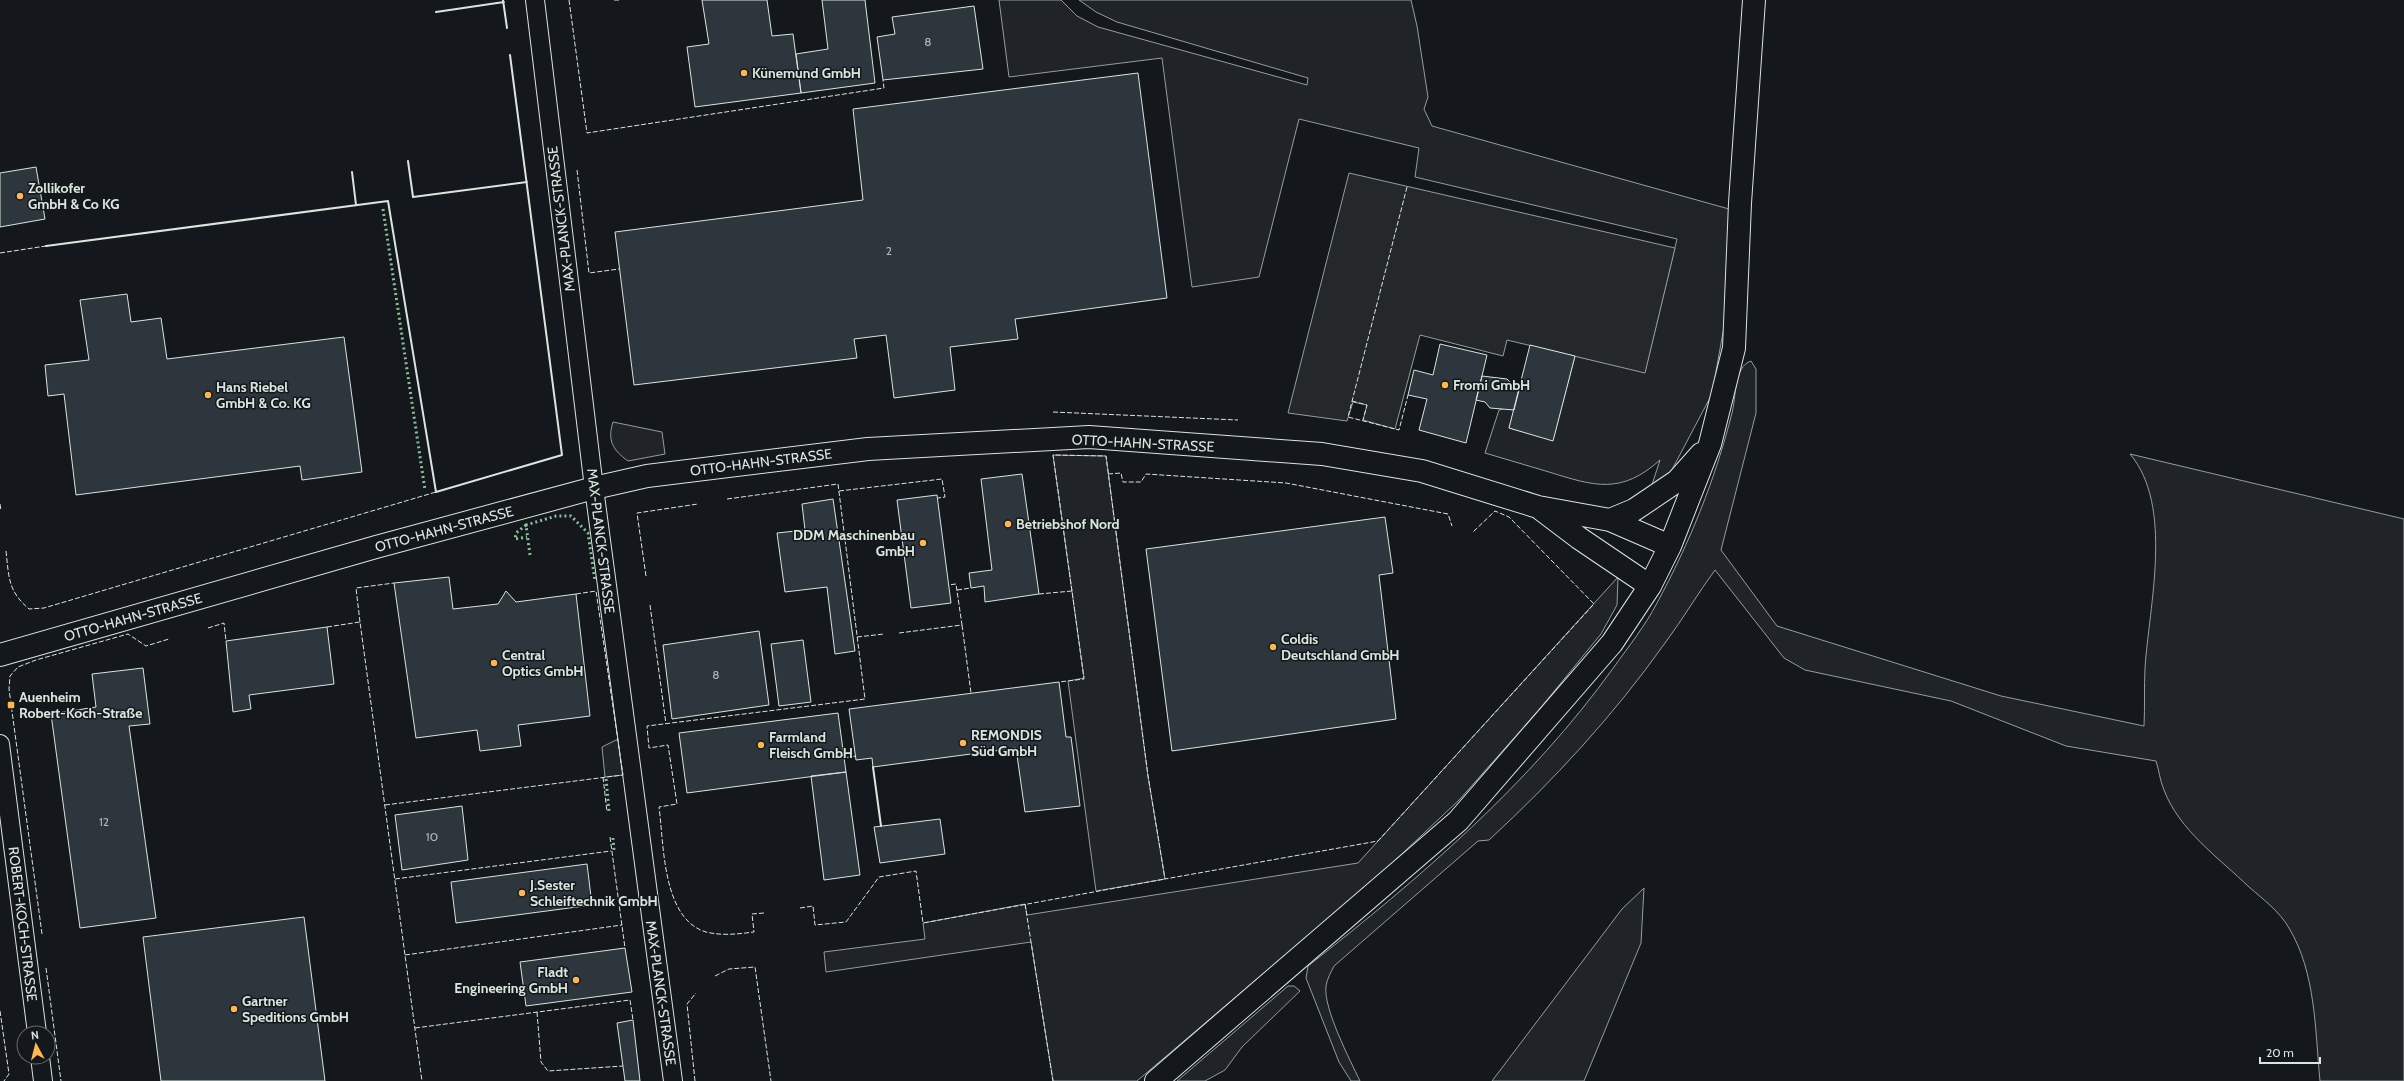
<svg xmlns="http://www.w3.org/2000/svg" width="2404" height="1081" viewBox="0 0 2404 1081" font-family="Cabin,sans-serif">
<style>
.green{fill:#202428;stroke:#939e99}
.parking{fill:#24282b;stroke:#939e99}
.building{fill:#2c363c;stroke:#d8e6dc}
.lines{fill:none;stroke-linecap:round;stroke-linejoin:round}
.minor-casing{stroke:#d8e6dc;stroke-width:20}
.tertiary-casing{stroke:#d8e6dc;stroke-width:24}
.minor{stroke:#14181c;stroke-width:18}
.tertiary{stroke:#14181c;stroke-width:22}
.hedge{stroke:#8ac095;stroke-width:3;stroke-dasharray:2 3;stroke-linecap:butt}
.fence{stroke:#d8e6dc;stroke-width:1;stroke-dasharray:5 2;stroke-linecap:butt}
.wall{stroke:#d8e6dc;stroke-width:2}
.poi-dot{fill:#ffb74d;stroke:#14181c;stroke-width:1.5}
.labels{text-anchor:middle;stroke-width:3;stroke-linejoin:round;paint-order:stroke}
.number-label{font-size:12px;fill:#adbab4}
.poi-label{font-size:14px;font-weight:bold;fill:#d8e6dc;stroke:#14181c;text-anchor:start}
.street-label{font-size:14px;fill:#d8e6dc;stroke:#14181c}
</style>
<rect width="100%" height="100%" fill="#14181c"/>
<!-- green -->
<path class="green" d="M 999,0 L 1061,0 L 1077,16 L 1098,27 L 1307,85 L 1308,78 L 1117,22 L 1096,12 L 1079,0 L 1411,0 L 1417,26 L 1428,97 L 1424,109 L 1432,126 L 1729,209 L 1728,304 L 1712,394 L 1666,481 L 1648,497 L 1660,460 C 1621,495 1594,486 1549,472 C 1528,466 1506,459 1485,453 L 1499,410 L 1506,408 L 1514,410 L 1509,428 L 1553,440 L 1575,356 L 1645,372 L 1677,239 L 1415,177 L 1419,148 L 1299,119 L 1259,277 L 1192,287 L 1162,58 L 1009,77 Z
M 1751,361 L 1756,369 L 1756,413 L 1721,550 L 1777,626 L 2001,696 L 2144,726 C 2145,707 2144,687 2145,668 C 2149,606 2174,506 2130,454 L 2404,519 L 2404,1081 L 2320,1081 C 2315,1030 2316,973 2289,928 C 2280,912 2263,899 2249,887 C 2219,858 2179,830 2164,790 C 2160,781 2159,770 2156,761 L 2066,746 L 1951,701 L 1805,670 L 1784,658 L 1715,570 C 1698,593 1683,619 1665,643 C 1614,715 1554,780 1489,840 L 1478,841 L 1334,966 C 1331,972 1327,979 1326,986 C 1323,1008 1350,1060 1360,1081 L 1351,1081 L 1339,1062 L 1306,978 L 1308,966 C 1420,878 1530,784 1614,667 C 1629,646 1645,626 1657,603 C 1690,542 1715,480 1732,413 C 1736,398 1734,366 1751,361 Z
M 613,422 L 662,432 L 665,454 L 628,461 C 613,450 607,441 613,422 Z
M 1053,455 L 1106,456 L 1148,776 L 1165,879 L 1096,891 L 1068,681 L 1084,678 Z
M 1618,577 L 1617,605 L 1601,634 L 1538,711 L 1459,800 L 1386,869 L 1137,1081 L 1053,1081 L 1031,942 L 826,972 L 824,952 L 925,939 L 923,923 L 1025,904 L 1027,915 L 1358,863 Z
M 618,739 L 623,775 L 605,777 L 602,747 Z
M 1644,888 L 1641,943 L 1584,1081 L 1492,1081 L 1622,909 Z
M 1288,986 L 1294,986 L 1300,991 L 1242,1047 L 1225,1070 L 1205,1081 L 1177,1081 Z"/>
<!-- parking -->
<path class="parking" d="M 1349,173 L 1675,248 L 1645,373 L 1507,340 L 1503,356 L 1420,335 L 1395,429 L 1363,420 L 1367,405 L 1353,402 L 1347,421 L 1288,413 Z"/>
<!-- building -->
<path class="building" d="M 702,0 L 767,0 L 772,36 L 793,34 L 801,93 L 695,107 L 687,47 L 709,44 Z
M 822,0 L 865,0 L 875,83 L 801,93 L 796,54 L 828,49 Z
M 974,6 L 983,69 L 883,80 L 877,37 L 895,34 L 892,17 Z
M 1138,73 L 1167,298 L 1015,319 L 1018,339 L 950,347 L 955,390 L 894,398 L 886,335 L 854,339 L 857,358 L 634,385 L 615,232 L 863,200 L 853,109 Z
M 36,167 L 45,219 L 0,227 L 0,173 Z
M 127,294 L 131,322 L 161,318 L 167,359 L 344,337 L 362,472 L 302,480 L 300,466 L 76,495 L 64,394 L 48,396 L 45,365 L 89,360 L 80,300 Z
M 1440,344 L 1487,355 L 1466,443 L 1419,430 L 1427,399 L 1408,395 L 1414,370 L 1433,375 Z
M 1530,345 L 1575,356 L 1553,441 L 1509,428 Z
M 1482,376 L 1507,379 L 1512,384 L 1520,386 L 1514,410 L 1490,408 L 1485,402 L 1476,400 Z
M 1022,474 L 1039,594 L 985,602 L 984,586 L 971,588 L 969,573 L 992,570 L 981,479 Z
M 937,495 L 951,603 L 911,608 L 897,500 Z
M 833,499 L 855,651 L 835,654 L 827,587 L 785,592 L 777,533 L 805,530 L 802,504 Z
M 1385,517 L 1393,573 L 1379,575 L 1396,719 L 1172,751 L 1146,549 Z
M 449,577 L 453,609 L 498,604 L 506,591 L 516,602 L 576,594 L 590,716 L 518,725 L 521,746 L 480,751 L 477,730 L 416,738 L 394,583 Z
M 327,627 L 334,684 L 249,695 L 251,709 L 233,712 L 226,641 Z
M 759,631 L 769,705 L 672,719 L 663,645 Z
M 803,640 L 811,702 L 779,706 L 771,644 Z
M 143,668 L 150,724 L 129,726 L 156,918 L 80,928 L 51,714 L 96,707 L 92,674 Z
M 1059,682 L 1066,737 L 1071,737 L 1080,806 L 1025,812 L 1016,748 L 873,767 L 872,758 L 856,760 L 849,709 Z
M 838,713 L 846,772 L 687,793 L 679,733 Z
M 846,772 L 860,875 L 824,880 L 811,776 Z
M 462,806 L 468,860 L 402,870 L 395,815 Z
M 940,819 L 945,854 L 880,863 L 874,827 Z
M 587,864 L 592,905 L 456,923 L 451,882 Z
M 304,917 L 325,1081 L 161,1081 L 143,937 Z
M 625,948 L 632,992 L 526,1006 L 520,962 Z
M 633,1020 L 640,1081 L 625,1081 L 617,1023 Z"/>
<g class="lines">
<!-- minor casing -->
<g class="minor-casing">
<path id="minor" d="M 535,0 L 594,488 L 673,1081
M 0,744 L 37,1033
M 40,1057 L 43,1081"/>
</g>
<!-- tertiary casing -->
<g class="tertiary-casing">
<path id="tertiary" d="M 1542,510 L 1579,538 L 1650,586
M 1610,520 L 1634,510 L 1677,481 L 1701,454
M 0,655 L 376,547 L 594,488 L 647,476 L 868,449 L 1089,437 L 1322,454 L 1422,471 L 1538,507 L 1610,520 L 1670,546
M 1156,1081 L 1458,821 L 1612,643 L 1650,586 L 1670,546 L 1710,444 L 1734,348 L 1740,203 L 1754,0"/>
</g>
<!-- minor -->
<use href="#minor" class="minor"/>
<!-- tertiary -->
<use href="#tertiary" class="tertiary"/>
<!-- hedge -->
<path class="hedge" d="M 383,209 L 425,490
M 526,525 L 516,533 L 515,539 L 527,537
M 530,555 L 526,525 L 556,516 L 571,516 L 588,533 L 595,581
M 606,779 L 609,811
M 613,838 L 614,850"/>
<!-- fence -->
<path class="fence" d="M 569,0 L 587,133 L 884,88 L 883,80
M 614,0 L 620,0
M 577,170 L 589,273 L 619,269
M 1407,187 L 1348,417 L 1399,430 L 1408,395
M 0,253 L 46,246
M 1352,401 L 1367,405 L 1363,420
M 1053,412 L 1238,420
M 1108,474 L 1121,473 L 1123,482 L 1141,482 L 1146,474 L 1286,483 L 1448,514 L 1452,526
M 839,491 L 942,479 L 945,497 L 938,498
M 727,499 L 838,484 L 865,699 L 647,726 L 649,748 L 668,745 L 677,804 L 659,807 C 664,844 662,919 706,932 C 722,936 738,934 754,932 L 752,914 L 764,913
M 0,504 L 1,511
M 6,551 C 9,578 8,591 29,609 L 44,608 L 436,492
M 646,576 L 637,513 L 698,504
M 957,590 L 971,588
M 1072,591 L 1053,455 L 1106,456 L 1148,776 L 1165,879 L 1378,841 L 1594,604 L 1509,517 L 1495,511 L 1473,532
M 1039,594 L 1072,591 L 1084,679 L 1059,682
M 650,605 L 666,724
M 360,622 L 356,588 L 394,583
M 962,625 L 971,693
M 327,627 L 360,622 L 422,1081
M 208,628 L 224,623 L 226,641
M 899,633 L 962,625 L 956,584 L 948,585
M 857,637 L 884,634
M 844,758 L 856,756
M 603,777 L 607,812
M 385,805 L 623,775 L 596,591 L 576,594
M 610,837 L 625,948
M 395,879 L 611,851
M 1025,904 L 1053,1081
M 800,908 L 813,906 L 815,925 L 846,922 L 879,877 L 916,871 L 923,923 L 1165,879
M 42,934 L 9,689 L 10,676 L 18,667 L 36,660 L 128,634 L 146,646 L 169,639
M 405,955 L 622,925
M 46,968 L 61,1081
M 715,976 L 729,969 L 755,967 L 771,1081
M 0,1011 L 9,1074 L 4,1081
M 537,1012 L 541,1062 L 548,1071 L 623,1066
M 415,1028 L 630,1000 L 633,1020
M 695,1081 L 687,1004 L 696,993"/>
<!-- wall -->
<path class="wall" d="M 503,0 L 507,28
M 436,12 L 504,2
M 408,161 L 413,197 L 527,182
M 352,172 L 356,205
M 46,246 L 388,201 L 436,492 L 562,455 L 510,55
M 873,767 L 881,826"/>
</g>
<!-- markers -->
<g class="poi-dot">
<circle cx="744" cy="73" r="4"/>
<circle cx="20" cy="196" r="4"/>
<circle cx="1445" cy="385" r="4"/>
<circle cx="208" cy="395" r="4"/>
<circle cx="1008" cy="524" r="4"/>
<circle cx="923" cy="543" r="4"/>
<circle cx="1273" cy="647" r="4"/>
<circle cx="494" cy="663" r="4"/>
<rect x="7" y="701" width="8" height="8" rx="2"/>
<circle cx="963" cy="743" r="4"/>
<circle cx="761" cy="745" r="4"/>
<circle cx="522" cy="893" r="4"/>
<circle cx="576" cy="980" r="4"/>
<circle cx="234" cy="1009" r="4"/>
</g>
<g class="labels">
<!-- number labels -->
<g class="number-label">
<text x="928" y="46">8</text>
<text x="889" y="255">2</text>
<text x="716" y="679">8</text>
<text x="104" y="826">12</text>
<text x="432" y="841">10</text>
</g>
<!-- poi labels -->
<g class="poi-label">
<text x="752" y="78">Künemund GmbH</text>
<text x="28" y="193">Zollikofer<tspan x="28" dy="16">GmbH &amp; Co KG</tspan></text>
<text x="1453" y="390">Fromi GmbH</text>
<text x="216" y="392">Hans Riebel<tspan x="216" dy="16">GmbH &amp; Co. KG</tspan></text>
<text x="1016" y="529">Betriebshof Nord</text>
<text x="915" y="540" text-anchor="end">DDM Maschinenbau<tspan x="915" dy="16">GmbH</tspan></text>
<text x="1281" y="644">Coldis<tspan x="1281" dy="16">Deutschland GmbH</tspan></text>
<text x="502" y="660">Central<tspan x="502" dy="16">Optics GmbH</tspan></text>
<text x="19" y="702">Auenheim<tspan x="19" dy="16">Robert-Koch-Straße</tspan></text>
<text x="971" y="740">REMONDIS<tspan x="971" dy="16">Süd GmbH</tspan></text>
<text x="769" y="742">Farmland<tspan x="769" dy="16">Fleisch GmbH</tspan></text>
<text x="530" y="890">J.Sester<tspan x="530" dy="16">Schleiftechnik GmbH</tspan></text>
<text x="568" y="977" text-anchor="end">Fladt<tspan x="568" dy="16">Engineering GmbH</tspan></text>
<text x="242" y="1006">Gartner<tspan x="242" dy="16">Speditions GmbH</tspan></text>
</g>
<!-- street labels -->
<g class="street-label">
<text transform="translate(561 219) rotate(-97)" y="5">MAX-PLANCK-STRASSE</text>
<text transform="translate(1143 443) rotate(3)" y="5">OTTO-HAHN-STRASSE</text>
<text transform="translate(761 462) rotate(-7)" y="5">OTTO-HAHN-STRASSE</text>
<text transform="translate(444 529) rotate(-15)" y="5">OTTO-HAHN-STRASSE</text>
<text transform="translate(601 541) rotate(83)" y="5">MAX-PLANCK-STRASSE</text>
<text transform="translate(133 617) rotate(-16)" y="5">OTTO-HAHN-STRASSE</text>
<text transform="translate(23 924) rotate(83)" y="5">ROBERT-KOCH-STRASSE</text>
<text transform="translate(661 993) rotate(82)" y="5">MAX-PLANCK-STRASSE</text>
</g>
</g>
<!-- north arrow -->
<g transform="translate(36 1045) rotate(353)"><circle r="19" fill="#14181c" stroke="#626a69"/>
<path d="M0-3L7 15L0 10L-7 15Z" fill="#ffb74d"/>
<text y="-6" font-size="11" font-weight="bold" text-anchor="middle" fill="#d8e6dc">N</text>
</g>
<!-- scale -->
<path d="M2260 1057v6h60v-6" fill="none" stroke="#d8e6dc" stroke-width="2"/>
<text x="2266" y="1057" font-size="12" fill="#d8e6dc" stroke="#14181c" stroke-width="3" paint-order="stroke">20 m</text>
</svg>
